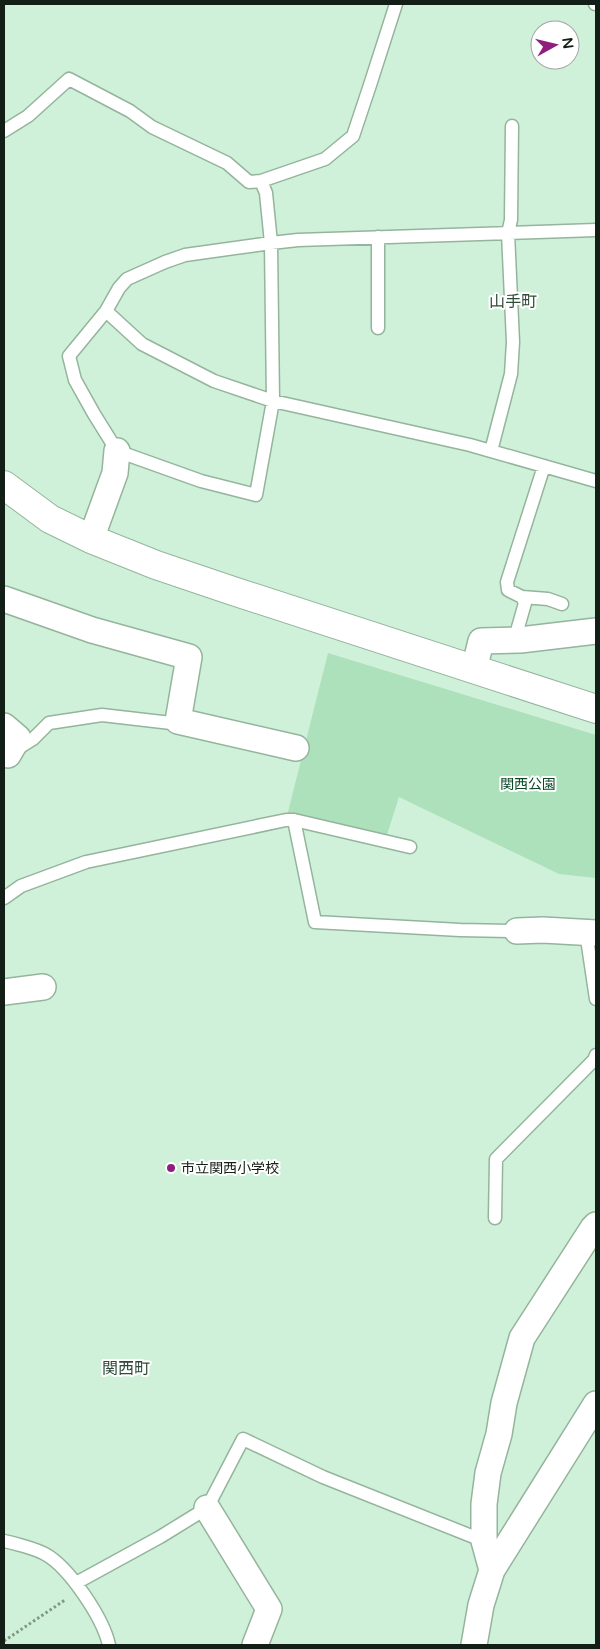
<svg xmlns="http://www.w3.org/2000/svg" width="600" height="1649" viewBox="0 0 600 1649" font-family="'Varela Round','Noto Sans JP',sans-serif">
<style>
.green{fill:#ace1bb}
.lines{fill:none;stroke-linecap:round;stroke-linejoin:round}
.service-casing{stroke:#94b49c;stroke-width:15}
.minor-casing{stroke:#94b49c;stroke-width:28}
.tertiary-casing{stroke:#94b49c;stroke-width:30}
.path{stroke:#809886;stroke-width:3;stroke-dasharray:2.5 2.5;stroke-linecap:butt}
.service{stroke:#fff;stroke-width:12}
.minor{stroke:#fff;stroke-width:25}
.tertiary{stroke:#fff;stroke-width:28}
.poi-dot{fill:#8f1e7f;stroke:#fff;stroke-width:2}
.labels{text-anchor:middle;stroke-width:4;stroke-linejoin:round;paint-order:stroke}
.park-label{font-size:14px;fill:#0a4826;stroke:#fff}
.poi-label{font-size:14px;fill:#131f16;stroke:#fff;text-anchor:start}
.quarter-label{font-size:16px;fill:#2e4b37;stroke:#fff}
</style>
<rect width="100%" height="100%" fill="#d0f1d9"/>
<!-- green -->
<path class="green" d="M 328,653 L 596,735 L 596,878 L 559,874 L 399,797 L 386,838 L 287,816 Z"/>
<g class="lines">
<!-- service casing -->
<g class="service-casing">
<path id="service" d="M 595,4 L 596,4
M 4,131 L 28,116 L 69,79 L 130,111 L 152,127 L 227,163 L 249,182 L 261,181 L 325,159 L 353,136 L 370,85 L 396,4
M 261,181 L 266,193 L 271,243 L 273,401 L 256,495 L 201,481 L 117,451 L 94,414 L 75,380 L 69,356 L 106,311 L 119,288 L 127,279 L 165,262 L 185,255 L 271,243 L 298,240 L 596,230
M 378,237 L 378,328
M 106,311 L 142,344 L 214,381 L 273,401 L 470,445 L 596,481
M 491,451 L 511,374 L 513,342 L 508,233 L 511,220 L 512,126
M 522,597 L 548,599 L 562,604
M 517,640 L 517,631 L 525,603 L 522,597 L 508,590 L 507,582 L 544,466
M 17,749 L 33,739 L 49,723 L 102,715 L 171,723 L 178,721
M 294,820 L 410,847
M 4,898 L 21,886 L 86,862 L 286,820 L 294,820 L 315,922 L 460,930 L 517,931
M 586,932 L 596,999
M 495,1218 L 496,1159 L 594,1060 L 596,1055
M 4,1541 C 14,1543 36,1549 45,1554 C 69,1567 103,1618 109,1645
M 76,1583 L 160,1537 L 207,1508 L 243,1439 L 323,1477 L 484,1541"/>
</g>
<!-- minor casing -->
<g class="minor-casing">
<path id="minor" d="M 91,539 L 115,473 L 117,451
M 4,599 L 92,630 L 189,657 L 178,721 L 296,748
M 474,670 L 481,641 L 520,640 L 596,631
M 4,726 L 18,738 L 8,755
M 517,931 L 543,930 L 596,933
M 4,992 L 43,987
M 207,1508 L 269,1609 L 255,1645
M 492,1570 L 484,1541 L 484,1504 L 488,1473 L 499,1434 L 504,1403 L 522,1338 L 593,1228 L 596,1225
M 474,1645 L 481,1605 L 492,1570 L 596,1404"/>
</g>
<!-- tertiary casing -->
<g class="tertiary-casing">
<path id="tertiary" d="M 4,485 L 50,519 L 91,539 L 156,565 L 233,591 L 596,709"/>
</g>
<!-- path -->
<path class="path" d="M 4,1641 L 65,1600"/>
<!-- service -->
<use href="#service" class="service"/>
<!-- minor -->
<use href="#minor" class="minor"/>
<!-- tertiary -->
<use href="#tertiary" class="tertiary"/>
</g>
<!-- markers -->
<circle class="poi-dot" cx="171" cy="1168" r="5"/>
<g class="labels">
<!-- park labels -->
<g class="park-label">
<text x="528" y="789">関西公園</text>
</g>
<!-- poi labels -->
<g class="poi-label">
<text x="181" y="1173">市立関西小学校</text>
</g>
<!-- quarter labels -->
<g class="quarter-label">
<text x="513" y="307">山手町</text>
<text x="126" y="1374">関西町</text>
</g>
</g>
<!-- border -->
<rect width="600" height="1649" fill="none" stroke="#131f16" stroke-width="10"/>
<!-- north arrow -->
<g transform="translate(555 45) rotate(82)"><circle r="24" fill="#ffffff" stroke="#a1a5a2"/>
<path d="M0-4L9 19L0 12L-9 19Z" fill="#8f1e7f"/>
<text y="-8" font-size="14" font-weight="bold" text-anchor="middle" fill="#131f16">N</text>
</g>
</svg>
